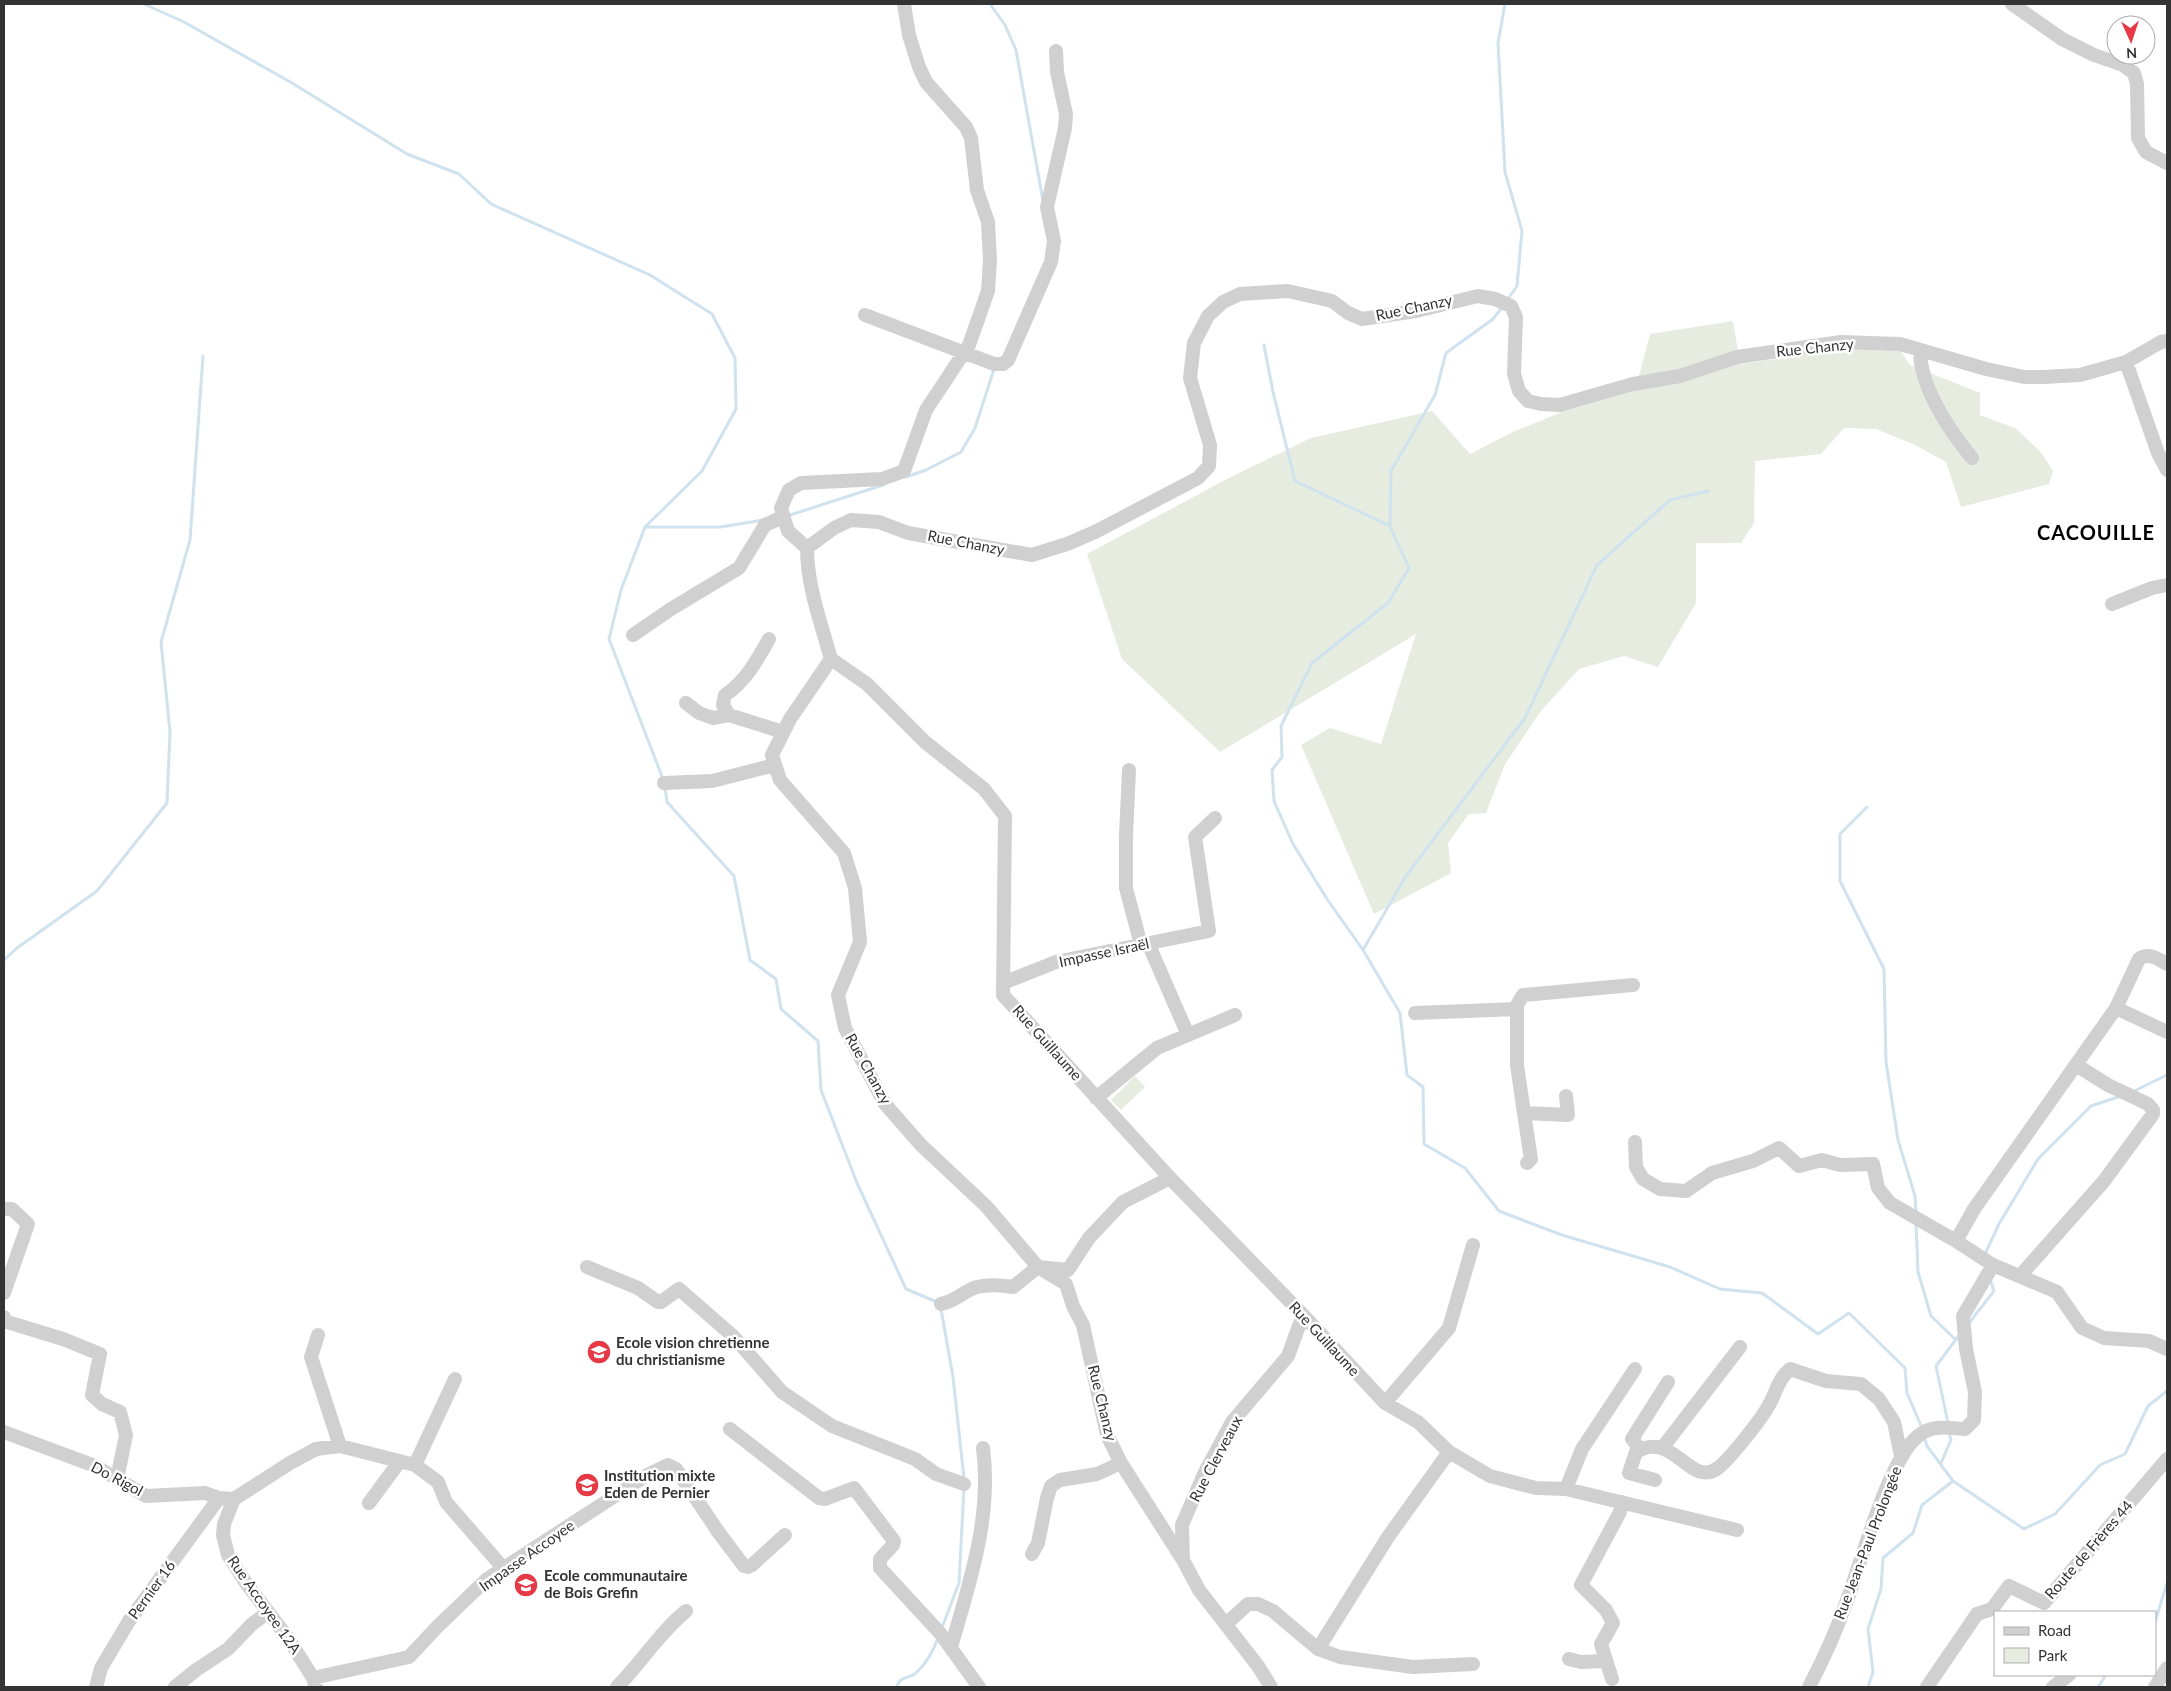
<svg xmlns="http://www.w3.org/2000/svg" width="2171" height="1691" viewBox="0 0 2171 1691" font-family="Lato,sans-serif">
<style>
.green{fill:#e6ecdf}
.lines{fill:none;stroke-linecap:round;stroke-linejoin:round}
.stream{stroke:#cfe2ee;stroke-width:3}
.minor{stroke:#d0d0d0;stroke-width:14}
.labels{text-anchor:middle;stroke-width:5;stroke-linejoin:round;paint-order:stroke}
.street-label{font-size:15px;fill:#333;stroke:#fff}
.poi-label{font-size:15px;font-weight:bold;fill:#333;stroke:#fff;text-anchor:start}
.district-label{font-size:20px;font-weight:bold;letter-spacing:1px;fill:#000;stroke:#fff}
</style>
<rect width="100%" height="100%" fill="#fff"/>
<!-- green -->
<path class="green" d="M 1733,321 L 1740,364 L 1843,349 L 1900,350 L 1910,365 L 1980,393 L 1980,415 L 2015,428 L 2040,451 L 2053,471 L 2049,484 L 1961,507 L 1946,462 L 1915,445 L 1876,429 L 1844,428 L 1821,454 L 1755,461 L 1754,523 L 1741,543 L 1696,543 L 1696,603 L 1658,667 L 1624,656 L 1579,669 L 1541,711 L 1505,764 L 1486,813 L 1469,814 L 1448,843 L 1451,873 L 1374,914 L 1301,745 L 1330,728 L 1381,744 L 1416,634 L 1220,752 L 1122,659 L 1087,554 L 1227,479 L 1311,438 L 1432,411 L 1470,454 L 1513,432 L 1562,412 L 1635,391 L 1650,334 Z
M 1135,1076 L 1145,1087 L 1121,1110 L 1111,1100 Z"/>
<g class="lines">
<!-- stream -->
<path class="stream" d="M 144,4 L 184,22 L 292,83 L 407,154 L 459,174 L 491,204 L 650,275 L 712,314 L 735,358 L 736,409 L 702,471 L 645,527
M 990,4 L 1005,25 L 1016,50 L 1043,201
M 1505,4 L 1498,43 L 1505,172 L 1522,231 L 1517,286 L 1508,299
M 1503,306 L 1493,319 L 1446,353 L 1435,395 L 1391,471 L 1390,526 L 1409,568 L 1388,603 L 1312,663 L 1281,726 L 1282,757 L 1272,770 L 1274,801 L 1293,844 L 1327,899 L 1363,950 L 1400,1013 L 1407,1075 L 1423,1087 L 1424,1144 L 1465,1168 L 1499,1211 L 1562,1235 L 1670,1267 L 1720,1289 L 1762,1293 L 1818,1334 L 1849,1313 L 1905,1368 L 1907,1393 L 1922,1428
M 1264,345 L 1273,392 L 1295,481 L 1390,526
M 906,477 L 926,470 L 961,452 L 975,428 L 994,369
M 787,516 L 883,485
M 663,779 L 609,639 L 621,590 L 645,527 L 721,527 L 763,520
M 665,787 L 667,802 L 734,876 L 750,960 L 776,979 L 781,1009 L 818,1041 L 821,1090 L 857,1183 L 906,1289 L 937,1302
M 1867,807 L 1840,834 L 1840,881 L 1884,969 L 1886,1062 L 1898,1140 L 1915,1196 L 1916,1213
M 1363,950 L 1406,876 L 1525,718 L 1597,565 L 1670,500 L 1708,491
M 4,960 L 17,948 L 97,891 L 167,803 L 170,732 L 161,642 L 190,540 L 203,356
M 2132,1092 L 2167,1075
M 1916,1222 L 1918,1272 L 1931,1316 L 1956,1340
M 1985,1254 L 1999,1224 L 2038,1159 L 2091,1106 L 2121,1096
M 941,1309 L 953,1377 L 964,1478
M 1969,1323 L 1994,1291 L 1990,1279
M 1948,1423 L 1936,1366 L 1960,1334
M 1924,1437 L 1927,1446 L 1953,1481 L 2024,1529 L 2055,1514 L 2100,1465 L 2125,1454 L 2148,1406 L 2167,1391
M 1941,1463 L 1951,1440 L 1949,1432
M 2155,1622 L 2167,1583
M 941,1630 L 959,1583 L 964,1487
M 897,1687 C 899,1676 909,1679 916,1673 C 927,1663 933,1652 938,1638
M 1868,1687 L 1873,1672 L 1868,1629 L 1881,1589 L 1883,1558 L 1913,1533 L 1922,1505 L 1953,1481
M 2098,1687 L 2106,1675"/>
<!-- minor -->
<path class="minor" d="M 2012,4 L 2062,39 L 2094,55 L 2123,65 L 2134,73 L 2137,84 L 2138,138 L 2146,152 L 2167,163
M 865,315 L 994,364 L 1003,364 L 1008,360 L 1051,262 L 1054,241 L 1047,207 L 1065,128 L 1066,114 L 1057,72 L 1056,51
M 1920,350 C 1920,387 1949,430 1972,458
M 2126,362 L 2158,453 L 2167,470
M 807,548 L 788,531 L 781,508 L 789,490 L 801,483 L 882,479 L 904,471 L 926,410 L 969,345 L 988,291 L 990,260 L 988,222 L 977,190 L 971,138 L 966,127 L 926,82 L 919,67 L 909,35 L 904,4
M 2112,604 L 2152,588 L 2167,585
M 633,635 L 671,609 L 739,568 L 765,525 L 783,517
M 831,659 L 867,684 L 925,742 L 984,789 L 1005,816 L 1003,995 L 1170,1178 L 1303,1315 L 1385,1403 L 1418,1422 L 1449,1452 L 1490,1476 L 1536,1488 L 1566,1489 L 1737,1530
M 686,703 L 699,713 L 713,718 L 729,715 L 783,732
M 729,715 L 723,705 L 725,695 C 746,681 757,660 769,639
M 1129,770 L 1126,836 L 1126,888 L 1141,945
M 664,783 L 712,781 L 775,765
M 1148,943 L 1188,1035
M 1003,983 L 1056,962 L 1209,931 L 1195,837 L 1215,818
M 2116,1008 L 2139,959 C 2149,952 2158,959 2167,964
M 1415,1013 L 1517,1009
M 1096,1098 L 1157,1048 L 1235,1015
M 1524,1113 L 1517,1065 L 1517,1005 L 1523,995 L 1633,985
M 1635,1142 L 1636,1167 L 1643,1179 L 1660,1189 L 1686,1191 L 1712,1173 L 1753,1161 L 1779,1148 L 1799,1166 L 1822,1160 L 1840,1165 L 1873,1164 L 1878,1188 L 1890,1203 L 1956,1241 L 1993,1265 L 2057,1292 L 2082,1328 L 2104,1338 L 2149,1341 L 2167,1349
M 1527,1163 L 1531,1159 L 1524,1113 L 1568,1115 L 1566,1096
M 4,1209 L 12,1209 L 28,1224 L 4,1293
M 1956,1241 L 1974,1209 L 2116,1008 L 2167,1032
M 587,1267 L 638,1288 L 658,1302 L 661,1302 L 679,1289 L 733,1336 L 782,1392 L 832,1426 L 915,1459 L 936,1474 L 964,1484
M 2020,1276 L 2104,1181 L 2153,1114 L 2153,1110 L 2148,1104 L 2108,1085 L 2076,1065
M 941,1304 C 957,1301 963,1291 977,1287 C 989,1284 1001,1285 1013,1287 L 1038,1267 L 1068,1270 L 1089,1238 L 1123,1202 L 1170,1178
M 4,1317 L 4,1321 L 63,1339 L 100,1354 L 92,1395 L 102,1404 L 120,1412 L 126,1435 L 117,1479
M 318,1335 L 311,1357 L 340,1446
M 1385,1403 L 1449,1328 L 1473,1245
M 730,1429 L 819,1498 L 825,1499 L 854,1488 L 894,1541 L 893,1545 L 880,1559 L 880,1568 L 940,1633 L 979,1687
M 4,1432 L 95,1466 L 146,1496 L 205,1493 L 219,1498 L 234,1499
M 1663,1447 L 1740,1347
M 1640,1449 L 1632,1439 L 1668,1382
M 415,1465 L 455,1379
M 1655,1480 L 1629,1473 L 1636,1452 C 1674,1429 1689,1489 1718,1468 C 1730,1459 1762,1418 1769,1405 C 1777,1391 1777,1381 1790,1369 L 1826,1381 L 1861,1384 L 1879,1399 L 1894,1422 L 1901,1456
M 1566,1489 L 1582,1449 L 1635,1369
M 369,1503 L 400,1461
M 1032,1554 L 1038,1543 L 1047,1498 L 1051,1486 L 1060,1480 L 1097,1474 L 1121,1463
M 1183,1560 L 1182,1525 L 1205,1472 L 1232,1422 L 1288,1356 L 1303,1315
M 1226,1624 L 1248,1604 L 1258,1604 L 1273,1611 L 1318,1649 L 1340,1657 L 1413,1667 L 1473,1664
M 951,1647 C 970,1582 992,1516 983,1448
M 1318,1649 L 1388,1537 L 1449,1452
M 1569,1659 L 1581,1662 L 1606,1661
M 313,1678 L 409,1657 L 437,1627 L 487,1579 L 647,1475 L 668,1465 L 676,1469 L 719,1533 L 744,1566 L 748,1567 L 752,1565 L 785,1535
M 1612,1679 L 1601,1644 L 1613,1623 L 1606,1610 L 1581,1585 L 1620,1512 L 1622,1502
M 96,1687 L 101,1668 L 129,1621 L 219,1498
M 175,1687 L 196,1670 L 228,1649 L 251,1625 L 268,1612
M 316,1687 L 313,1678 L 288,1638 L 246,1583 L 228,1555 L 223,1535 L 224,1524 L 234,1499 L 290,1463 L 316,1449 L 340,1446 L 415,1465 L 438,1482 L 446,1502 L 504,1569
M 617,1687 C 641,1663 659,1633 686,1611
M 1271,1687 L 1258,1666 L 1199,1590 L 1183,1560 L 1121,1463 L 1107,1435 L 1083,1325 L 1073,1306 L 1066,1284 L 1038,1267 L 986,1206 L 921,1145 L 885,1104 L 845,1028 L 838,995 L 860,942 L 855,888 L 844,853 L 780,780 L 772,755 L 790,719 L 831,659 C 821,623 807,586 807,548 L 834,528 L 851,520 L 879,522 L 908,533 L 1032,555 L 1067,544 L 1095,532 L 1198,478 L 1209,466 L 1210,445 L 1190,378 L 1194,343 L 1208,316 L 1223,302 L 1240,294 L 1288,291 L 1332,301 L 1348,313 L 1362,319 L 1416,311 L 1478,296 L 1495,299 L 1511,306 L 1516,317 L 1514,374 L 1519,391 L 1528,401 L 1541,404 L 1560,405 L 1633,384 L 1680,376 L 1737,357 L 1841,342 L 1900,344 L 1986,369 L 2024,377 L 2044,377 L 2080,375 L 2126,362 L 2161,342 L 2167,341
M 1809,1687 C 1823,1660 1836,1632 1846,1603 C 1861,1564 1888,1460 1918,1436 C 1932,1424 1948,1428 1965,1429 L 1974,1420 L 1975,1392 L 1966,1349 L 1963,1316 L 1993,1265
M 1927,1687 L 1977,1614 L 1992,1609 L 2009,1586 L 2044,1603 L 2167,1459
M 2053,1687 L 2069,1675
M 2155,1687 L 2167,1668"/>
</g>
<!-- icons -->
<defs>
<g id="school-disc" transform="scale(1.25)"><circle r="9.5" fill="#e63946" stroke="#fff"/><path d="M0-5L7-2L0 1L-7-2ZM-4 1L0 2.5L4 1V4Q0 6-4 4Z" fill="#fff"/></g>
</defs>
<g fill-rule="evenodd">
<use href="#school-disc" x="599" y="1352"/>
<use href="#school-disc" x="587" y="1485"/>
<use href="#school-disc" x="526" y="1585"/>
</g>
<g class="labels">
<!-- street labels -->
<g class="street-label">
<text transform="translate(1414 308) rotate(-12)" y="5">Rue Chanzy</text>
<text transform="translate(1815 348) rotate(-6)" y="5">Rue Chanzy</text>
<text transform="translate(966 543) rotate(11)" y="5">Rue Chanzy</text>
<text transform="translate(1104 953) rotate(-12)" y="5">Impasse Israël</text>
<text transform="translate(1047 1043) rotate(48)" y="5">Rue Guillaume</text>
<text transform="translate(868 1069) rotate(61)" y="5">Rue Chanzy</text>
<text transform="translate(1324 1339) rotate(47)" y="5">Rue Guillaume</text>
<text transform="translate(1102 1403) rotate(76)" y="5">Rue Chanzy</text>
<text transform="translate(1216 1459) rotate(-62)" y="5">Rue Clerveaux</text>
<text transform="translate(117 1479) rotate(28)" y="5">Do Rigol</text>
<text transform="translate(1868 1543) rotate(-69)" y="5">Rue Jean-Paul Prolongée</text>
<text transform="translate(2089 1550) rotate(-49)" y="5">Route de Frères 44</text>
<text transform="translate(527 1556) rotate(-35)" y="5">Impasse Accoyee</text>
<text transform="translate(152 1590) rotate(-54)" y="5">Pernier 16</text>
<text transform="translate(264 1605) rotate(55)" y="5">Rue Accoyee 12A</text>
</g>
<!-- poi labels -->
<g class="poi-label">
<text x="616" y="1348">Ecole vision chretienne<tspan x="616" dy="17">du christianisme</tspan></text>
<text x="604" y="1481">Institution mixte<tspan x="604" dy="17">Eden de Pernier</tspan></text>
<text x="544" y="1581">Ecole communautaire<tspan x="544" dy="17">de Bois Grefin</tspan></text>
</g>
<!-- district labels -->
<g class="district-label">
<text x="2096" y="540">CACOUILLE</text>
</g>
</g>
<!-- border -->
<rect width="2171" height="1691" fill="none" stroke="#333333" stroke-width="10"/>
<!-- legend -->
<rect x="1994" y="1611" width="162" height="65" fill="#ffffff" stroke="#adadad"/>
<rect x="2004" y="1627" width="25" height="8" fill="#d0d0d0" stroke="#adadad"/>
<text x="2038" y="1636" font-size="15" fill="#333333">Road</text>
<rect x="2004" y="1648" width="25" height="15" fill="#e6ecdf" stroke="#adadad"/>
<text x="2038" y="1661" font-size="15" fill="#333333">Park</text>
<!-- north arrow -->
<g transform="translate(2131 40) rotate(177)"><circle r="24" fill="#ffffff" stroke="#adadad"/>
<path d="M0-4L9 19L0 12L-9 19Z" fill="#e63946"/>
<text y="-8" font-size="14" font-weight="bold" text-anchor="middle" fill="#333333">N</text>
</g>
</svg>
